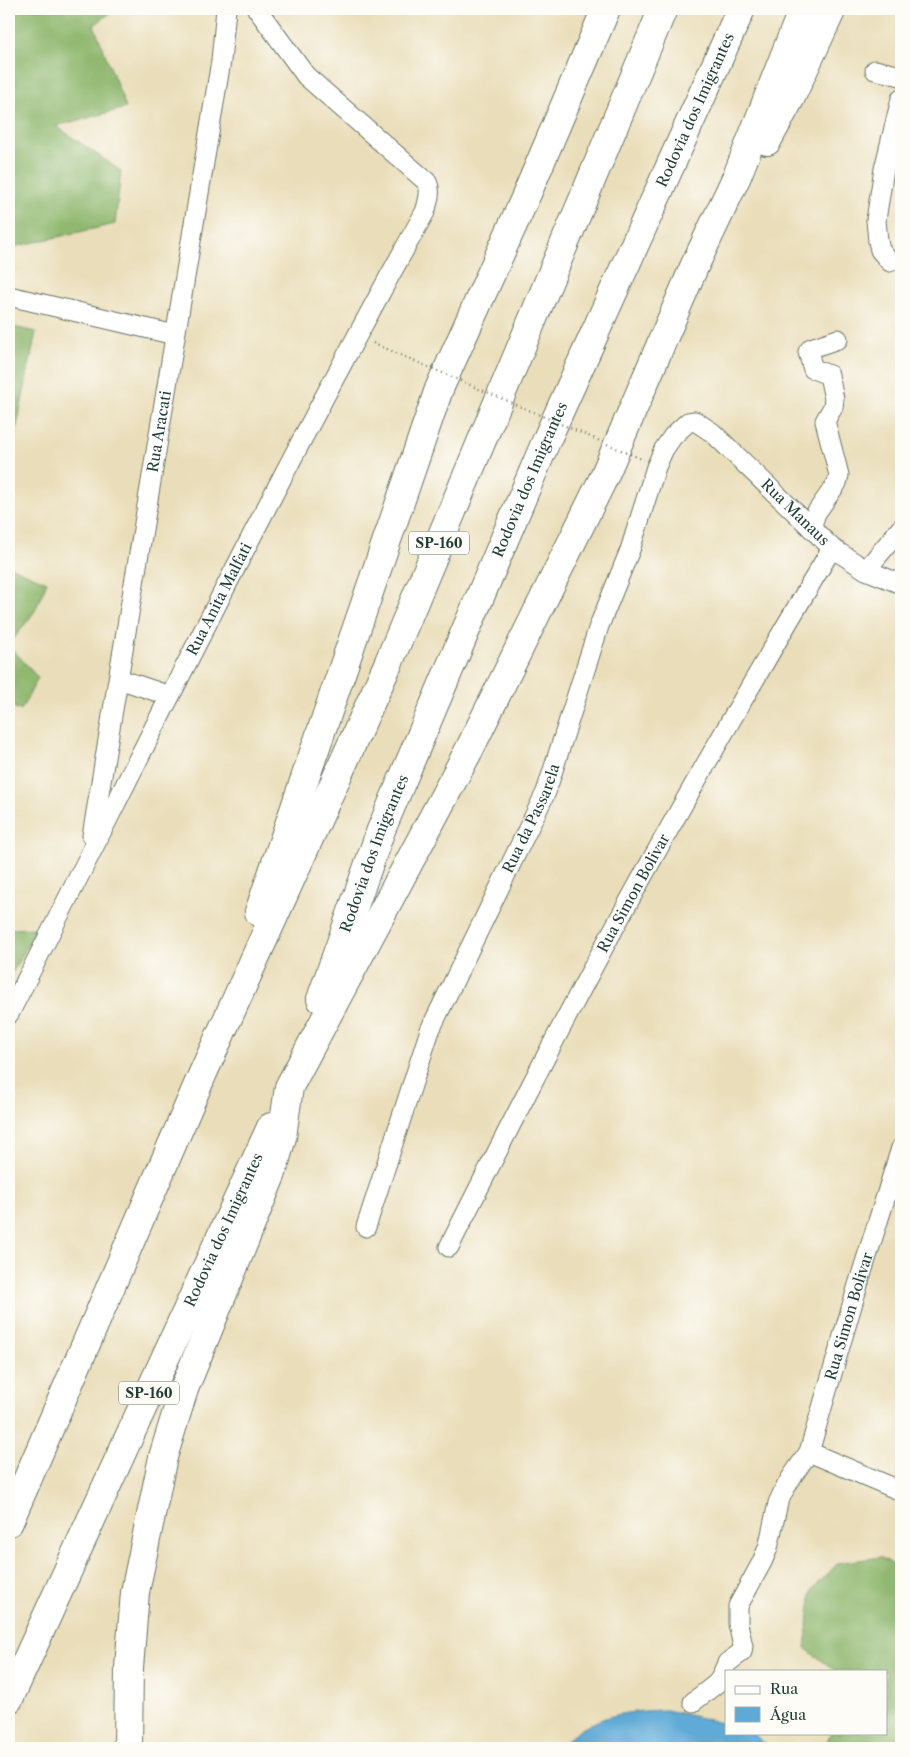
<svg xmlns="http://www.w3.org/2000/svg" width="910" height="1757" viewBox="0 0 910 1757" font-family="'Libre Caslon Text',serif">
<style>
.forest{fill:#90b86f;stroke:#587a52}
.water{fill:#5eaad7;stroke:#3e7486}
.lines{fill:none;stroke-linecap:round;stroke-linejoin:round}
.minor-casing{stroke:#667563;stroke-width:21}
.highway-casing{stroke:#667563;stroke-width:30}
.minor{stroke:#fff;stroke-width:19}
.highway{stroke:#fff;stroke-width:28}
.path-bridge{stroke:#667563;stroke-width:2.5;stroke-dasharray:1 4;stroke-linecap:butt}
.labels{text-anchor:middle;stroke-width:4.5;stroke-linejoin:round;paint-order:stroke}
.shield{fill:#fdfcf7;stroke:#62766e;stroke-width:1}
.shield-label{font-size:14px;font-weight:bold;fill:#1f3d34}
.street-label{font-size:15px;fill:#1f3d34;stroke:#fdfcf7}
</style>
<rect width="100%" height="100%" fill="#fdfcf7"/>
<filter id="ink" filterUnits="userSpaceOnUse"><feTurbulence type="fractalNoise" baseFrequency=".02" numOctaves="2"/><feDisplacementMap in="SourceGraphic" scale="10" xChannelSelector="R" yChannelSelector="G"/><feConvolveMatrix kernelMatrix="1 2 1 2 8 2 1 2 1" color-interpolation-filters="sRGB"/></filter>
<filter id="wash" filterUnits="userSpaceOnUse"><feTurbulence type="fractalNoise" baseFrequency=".0096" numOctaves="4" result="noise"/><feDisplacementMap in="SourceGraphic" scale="20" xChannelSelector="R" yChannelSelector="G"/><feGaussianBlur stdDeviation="1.12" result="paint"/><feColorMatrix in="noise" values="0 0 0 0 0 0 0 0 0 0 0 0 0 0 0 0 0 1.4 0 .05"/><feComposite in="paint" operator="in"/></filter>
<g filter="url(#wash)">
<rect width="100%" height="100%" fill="#eadeba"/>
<!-- forest -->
<path class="forest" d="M 19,9 L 116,9 L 94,25 L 126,108 L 56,126 L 121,171 L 115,224 L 9,248 L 9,43 Z
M 9,326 L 36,332 L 9,466 Z
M 9,566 L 47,582 L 35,611 L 9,645 L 38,678 L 21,710 L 9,706 Z
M 38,928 L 9,978 L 9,929 Z
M 881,1557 L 901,1570 L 901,1748 L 825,1748 L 830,1733 L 886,1733 L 886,1671 L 836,1671 L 805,1648 L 812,1590 L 838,1563 Z"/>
<!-- water -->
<path class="water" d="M 667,1710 L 726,1724 L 726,1733 L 751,1733 L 771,1748 L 558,1748 C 592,1715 623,1711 667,1710 Z"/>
</g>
<g filter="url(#ink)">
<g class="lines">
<!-- minor casing -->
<g class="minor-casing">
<g id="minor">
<path d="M 875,70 L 901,76"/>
<path d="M 890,262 L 880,250 L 878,241 L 876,220 L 884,169 L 901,99"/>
<path d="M 9,296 L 175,335"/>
<path d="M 811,528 L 816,513 L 837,483 L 839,475 L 825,421 L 833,407 L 834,399 L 829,375 L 813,369 L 808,352 L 811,348 L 838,339"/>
<path d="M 866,570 L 901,528"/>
<path d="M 119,679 L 170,696"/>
<path id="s1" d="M 92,836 L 221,61 L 226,9"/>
<path id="s2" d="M 9,1014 C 146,746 278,475 425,212 C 428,202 432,191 427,182 L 306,76 L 257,9"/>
<path id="s3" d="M 366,1227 L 430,1030 L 546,792 L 599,626 L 630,550 L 656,467 L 664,449 L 673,436 L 688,422 L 695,421 L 713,433 L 832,548 L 866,570 L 901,584"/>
<path id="s4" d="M 449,1247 C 509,1128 569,1009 634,892 C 698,776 764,662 832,548"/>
<path d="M 809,1452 L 901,1491"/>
<path id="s5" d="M 693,1702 L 716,1684 L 720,1679 L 727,1663 L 742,1652 L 743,1646 L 738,1624 L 738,1606 L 762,1562 L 768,1548 L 778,1503 L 783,1492 L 791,1478 L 809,1452 L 858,1285 L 901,1148"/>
</g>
</g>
<!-- highway casing -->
<g class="highway-casing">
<g id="highway">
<path d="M 767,141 L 791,97 L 832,9"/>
<path d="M 259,912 L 439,389 L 526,196 L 606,9"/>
<path id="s6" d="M 321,999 L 381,830 L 547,439 L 741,9"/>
<path d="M 9,1522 L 203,1073 L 388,664 L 663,9"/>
<path id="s7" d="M 9,1699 L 271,1127"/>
<path d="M 128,1748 L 129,1668 L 135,1592 L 163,1457 L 184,1389 L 272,1173 L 282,1137 L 289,1087 L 469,750 L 603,479 L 694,267 L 737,176 L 803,9"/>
</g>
</g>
<!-- minor -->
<use href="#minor" class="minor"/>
<!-- highway -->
<use href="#highway" class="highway"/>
<!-- path-bridge -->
<path class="path-bridge" d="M 373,343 L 644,460"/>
</g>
</g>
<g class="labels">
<!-- shield labels -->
<g class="shield">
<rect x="409" y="531.5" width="60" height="23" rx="4"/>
<rect x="119" y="1381.5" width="60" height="23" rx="4"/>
</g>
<g class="shield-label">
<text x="439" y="548">SP-160</text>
<text x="149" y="1398">SP-160</text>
</g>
<!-- street labels -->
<g class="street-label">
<text dy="5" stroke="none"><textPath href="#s6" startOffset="965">Rodovia dos Imigrantes</textPath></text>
<text dy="5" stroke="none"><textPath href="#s1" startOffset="410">Rua Aracati</textPath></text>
<text dy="5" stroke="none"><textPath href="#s6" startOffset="560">Rodovia dos Imigrantes</textPath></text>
<text dy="5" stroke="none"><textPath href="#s3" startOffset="1014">Rua Manaus</textPath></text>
<text dy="5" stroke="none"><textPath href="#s2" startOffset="465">Rua Anita Malfati</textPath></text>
<text dy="5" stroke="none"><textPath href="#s3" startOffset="442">Rua da Passarela</textPath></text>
<text dy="5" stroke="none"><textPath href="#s6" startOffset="155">Rodovia dos Imigrantes</textPath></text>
<text dy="5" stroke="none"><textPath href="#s4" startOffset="399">Rua Simon Bolivar</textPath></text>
<text dy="5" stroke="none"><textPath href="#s7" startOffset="516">Rodovia dos Imigrantes</textPath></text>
<text dy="5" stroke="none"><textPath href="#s5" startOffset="431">Rua Simon Bolivar</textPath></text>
</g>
</g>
<!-- margin -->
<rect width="910" height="1757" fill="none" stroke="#fdfcf7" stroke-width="30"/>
<!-- legend -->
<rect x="725" y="1670" width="162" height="65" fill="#fdfcf7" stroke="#a4b0a9"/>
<rect x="735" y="1686" width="25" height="8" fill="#ffffff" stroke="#a4b0a9"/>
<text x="770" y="1694" font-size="15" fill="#1f3d34">Rua</text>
<rect x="735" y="1707" width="25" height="15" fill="#5eaad7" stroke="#a4b0a9"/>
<text x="770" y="1720" font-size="15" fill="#1f3d34">Água</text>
</svg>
